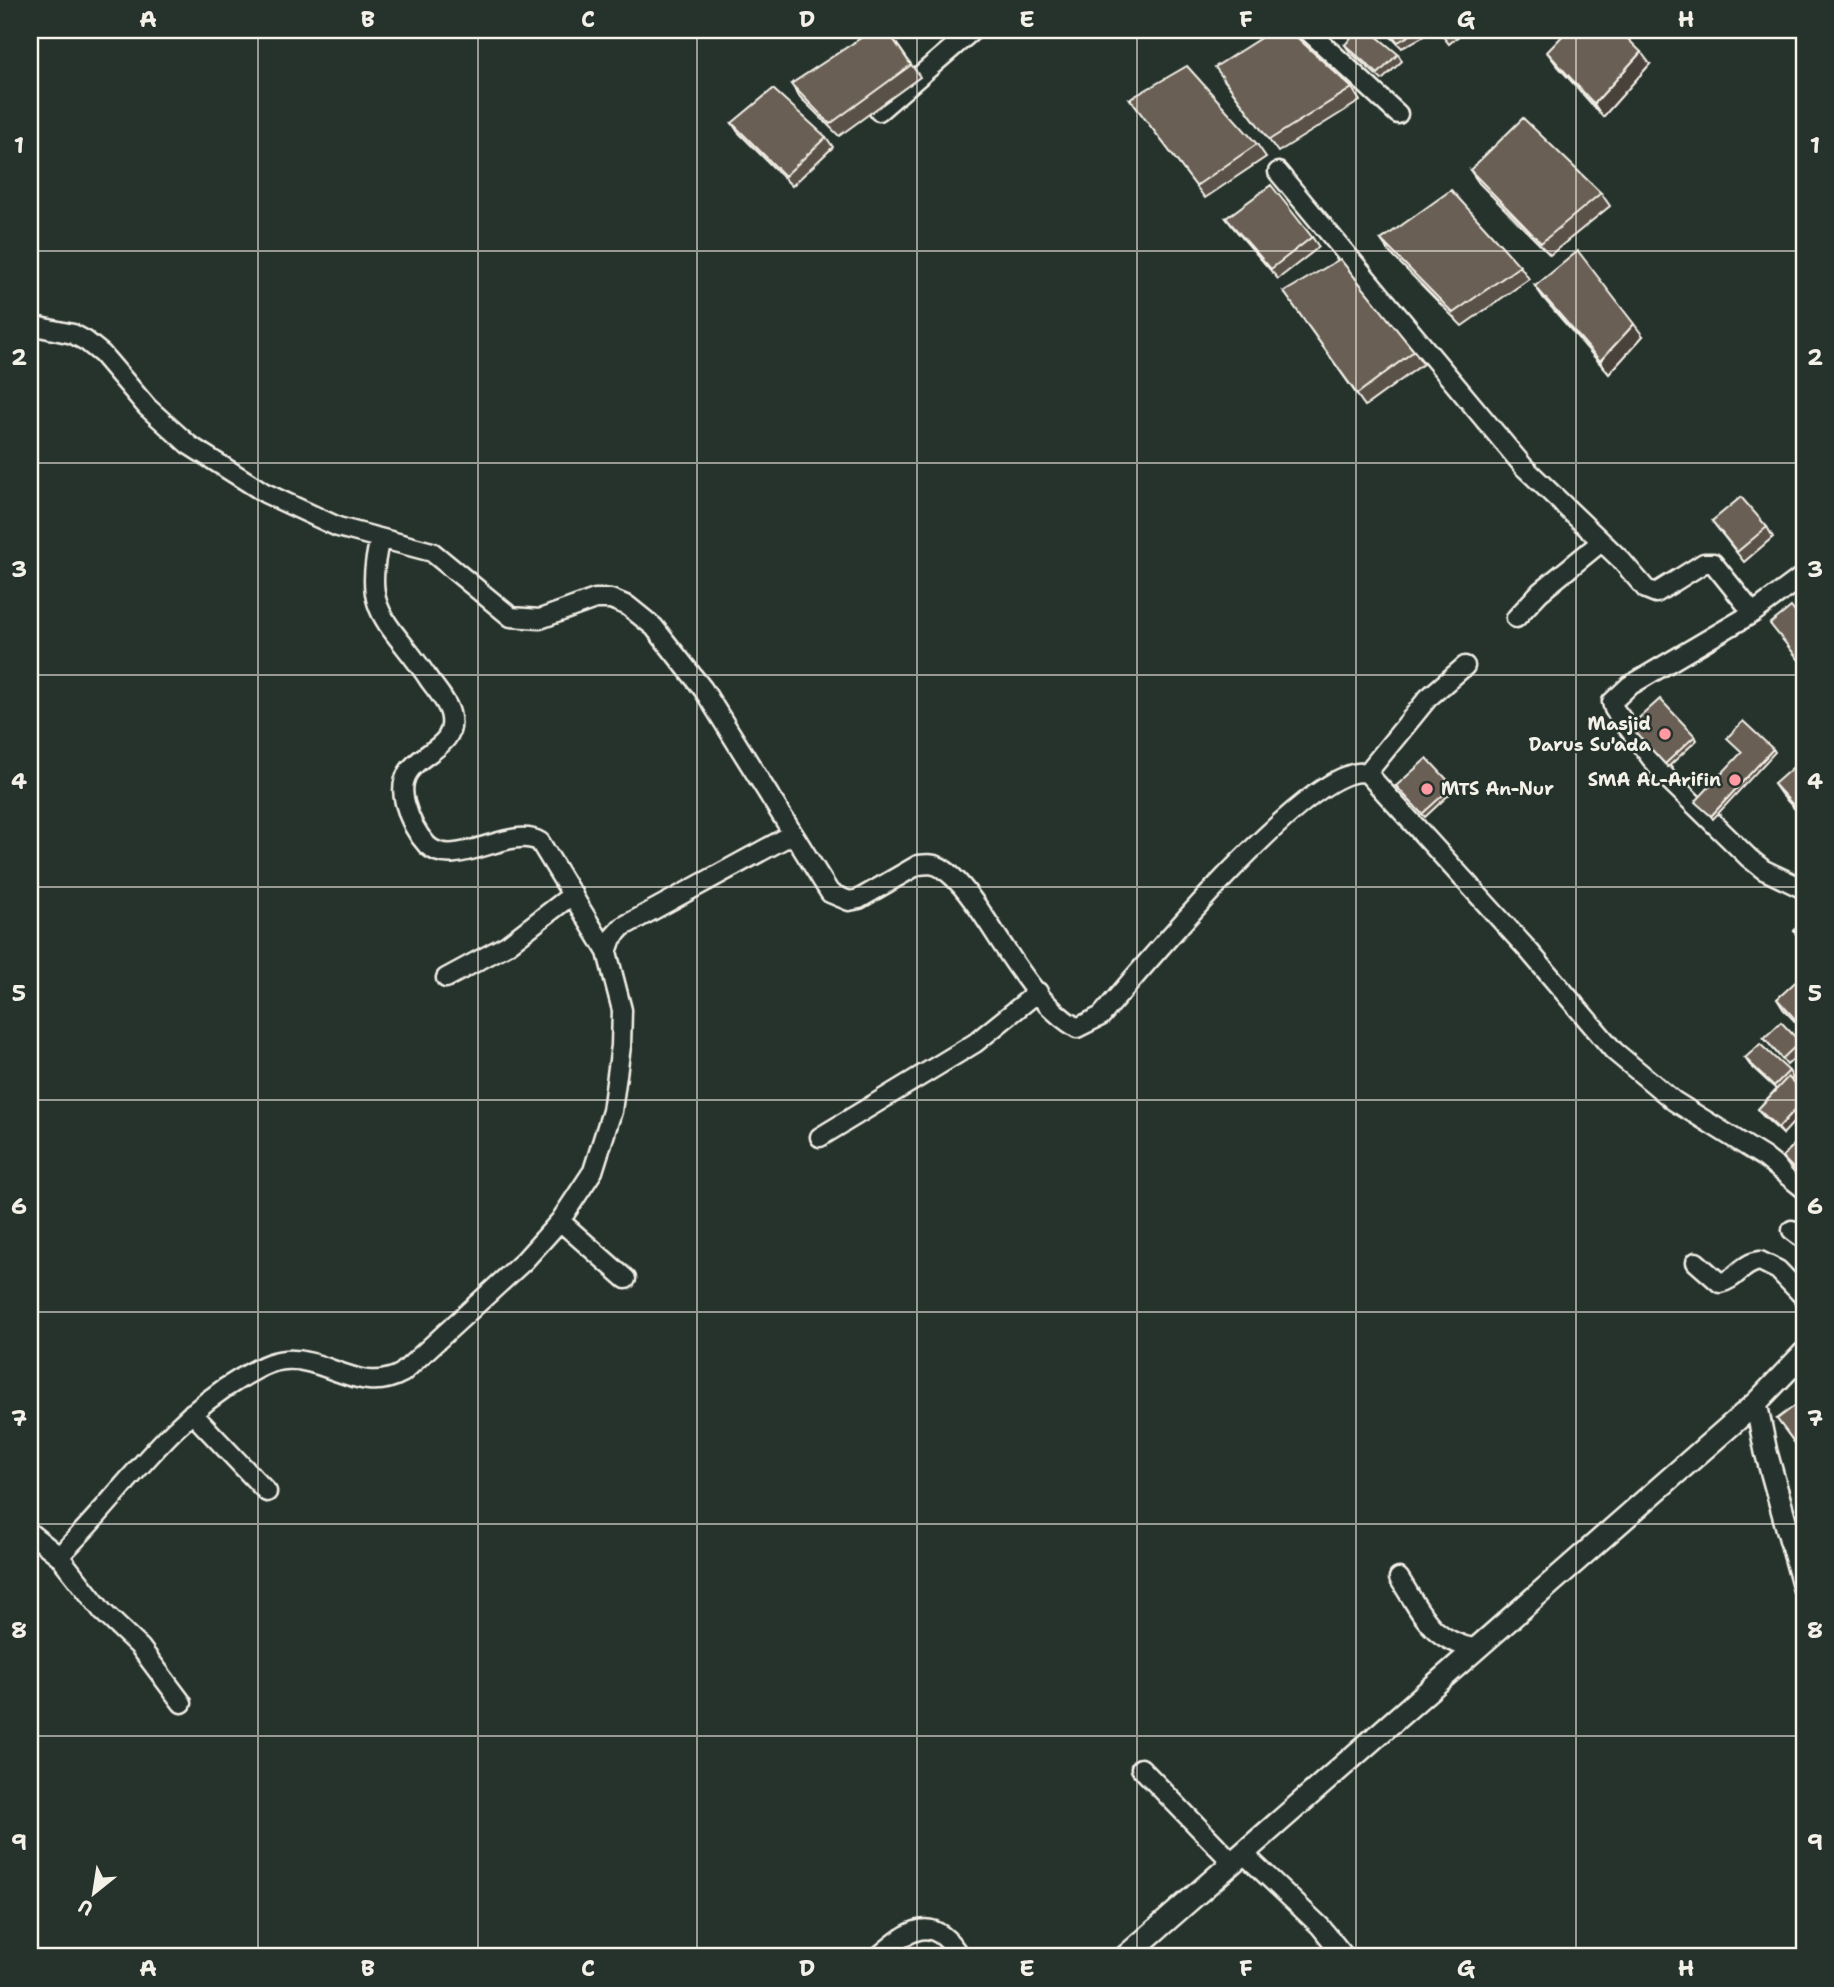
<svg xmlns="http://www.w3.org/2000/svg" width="1834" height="1987" viewBox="0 0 1834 1987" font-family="'Shantell Sans',sans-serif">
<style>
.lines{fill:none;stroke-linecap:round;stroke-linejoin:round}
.minor-casing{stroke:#f4f1e8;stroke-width:23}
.tertiary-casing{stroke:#f4f1e8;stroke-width:26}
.minor{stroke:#26332d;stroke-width:18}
.tertiary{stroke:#26332d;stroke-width:21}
.wall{fill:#5a5148;stroke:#f4f1e8;stroke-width:2}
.shaded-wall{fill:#4a423b;stroke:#f4f1e8;stroke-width:2}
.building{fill:#695e54;stroke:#f4f1e8;stroke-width:2}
.grid{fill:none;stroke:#f4f1e8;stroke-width:2;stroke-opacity:0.55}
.poi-dot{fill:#ff9aa2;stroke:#26332d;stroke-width:2.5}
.labels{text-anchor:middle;stroke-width:5;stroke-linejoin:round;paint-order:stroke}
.poi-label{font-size:18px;font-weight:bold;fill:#f4f1e8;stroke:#26332d;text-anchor:end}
.neatline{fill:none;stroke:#f4f1e8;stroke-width:2.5}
.grid-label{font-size:23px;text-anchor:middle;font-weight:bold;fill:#f4f1e8}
</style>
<rect width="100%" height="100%" fill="#26332d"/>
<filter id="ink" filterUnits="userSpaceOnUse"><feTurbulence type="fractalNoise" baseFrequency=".0143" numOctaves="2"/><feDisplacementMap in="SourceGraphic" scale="14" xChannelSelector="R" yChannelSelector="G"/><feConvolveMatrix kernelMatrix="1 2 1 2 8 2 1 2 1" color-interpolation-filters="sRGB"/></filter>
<g filter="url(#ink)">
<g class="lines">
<!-- minor casing -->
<g class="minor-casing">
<path id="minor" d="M 1307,30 L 1398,114
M 879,111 L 973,30
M 1278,172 L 1524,467 L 1621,560 L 1646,589 L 1656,593 L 1704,563 L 1713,563 L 1753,613
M 30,325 L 73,334 L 86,341 L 102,354 L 147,407 L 189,445 L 265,493 L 338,527 L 432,552 L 511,617 L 540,619 L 595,599 L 611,599 L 628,606 L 654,627 L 703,689 L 830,893 L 849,901 L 859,899 L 918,865 C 927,864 935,863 943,869 C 957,878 969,895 979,909 C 1007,949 1034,1003 1077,1028 L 1101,1016 C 1139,972 1314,760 1367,773 L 1529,951 L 1614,1051 L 1674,1101 L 1764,1157 L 1804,1189
M 380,539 C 360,616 392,622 430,681 C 437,690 447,702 450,713 C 462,758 391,750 405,803 C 409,818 416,833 427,845 C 454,872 510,824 540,842 L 607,952
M 1804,575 L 1753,613 L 1629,686 L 1612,702 L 1614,709 L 1664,775 L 1749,858 L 1764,870 L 1804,889
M 1516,618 L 1540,592 L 1601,542
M 1367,773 L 1428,698 L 1465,666
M 446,978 L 507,945 L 573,894
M 820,1137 L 975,1043 L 1038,992
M 560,1221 L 626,1279
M 1792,1230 L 1804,1239
M 1696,1262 L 1720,1283 C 1736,1280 1742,1263 1760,1261 L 1778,1270 L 1804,1297
M 192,1413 L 267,1492
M 30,1533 L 59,1556 C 121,1496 165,1422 241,1378 C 255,1370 269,1361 285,1360 C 327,1357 361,1396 402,1373 L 524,1261 L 560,1221 L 593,1171 L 612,1111 L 621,1046 L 622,1010 L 607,952 L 612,938 L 622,927 L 791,835
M 59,1556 L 103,1612 L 140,1647 L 182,1703
M 1399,1578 C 1423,1615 1430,1640 1477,1649
M 1141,1768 L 1233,1863
M 1243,1853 L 1320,1926 L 1345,1957
M 878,1957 C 909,1930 933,1911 960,1957"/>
</g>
<!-- tertiary casing -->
<g class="tertiary-casing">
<path id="tertiary" d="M 1756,1403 L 1766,1452 L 1804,1588
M 1125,1957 L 1756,1403 L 1804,1353"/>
</g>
<!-- minor -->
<use href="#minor" class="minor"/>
<!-- tertiary -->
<use href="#tertiary" class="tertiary"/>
</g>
<!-- wall -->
<path class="wall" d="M 887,30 L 920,77 L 839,136 L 800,97 L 791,84 Z
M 1384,30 L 1428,30 L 1430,33 L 1402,48 Z
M 1438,30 L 1466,30 L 1449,44 Z
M 1345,45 L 1398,54 L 1402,61 L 1382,80 L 1350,52 Z
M 1547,52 L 1650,64 L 1603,117 L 1556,64 Z
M 1224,80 L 1352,88 L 1360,101 L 1278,152 Z
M 1130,99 L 1257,144 L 1266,157 L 1205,198 Z
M 732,123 L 826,137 L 833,147 L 792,186 L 738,132 Z
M 1470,170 L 1601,193 L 1610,206 L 1550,255 L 1479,183 Z
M 1226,218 L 1312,237 L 1319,247 L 1278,279 L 1233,227 Z
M 1381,240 L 1520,266 L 1529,279 L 1462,326 L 1390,253 Z
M 1535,286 L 1643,336 L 1609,374 L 1544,299 Z
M 1284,292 L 1414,351 L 1423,364 L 1365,406 Z
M 1712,521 L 1767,527 L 1773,537 L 1744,562 Z
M 1630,726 L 1695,736 L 1697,740 L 1668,767 Z
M 1804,768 L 1804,819 L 1781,794 L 1774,784 Z
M 1396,786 L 1453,786 L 1455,789 L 1425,817 Z
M 1804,918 L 1804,942 L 1798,937 L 1794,931 Z
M 1804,975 L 1804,1031 L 1783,1009 L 1777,999 Z
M 1764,1038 L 1800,1042 L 1804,1049 L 1787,1065 Z
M 1745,1058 L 1789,1071 L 1793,1078 L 1791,1080 L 1783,1134 L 1762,1115 L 1758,1109 L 1776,1089 L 1750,1065 Z
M 1804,1135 L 1804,1183 L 1791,1169 L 1782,1157 Z
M 1804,1416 L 1804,1446 L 1800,1450 L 1777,1419 Z"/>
<!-- shaded-wall -->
<path class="shaded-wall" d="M 1641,52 L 1650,64 L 1603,117 L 1594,104 Z
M 1634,324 L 1643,336 L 1609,374 L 1600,361 Z
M 1773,749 L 1775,752 L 1713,819 L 1711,816 Z
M 1804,1100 L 1804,1111 L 1783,1134 L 1778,1128 Z"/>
<!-- building -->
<path class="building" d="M 873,30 L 887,30 L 911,65 L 830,124 L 791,84 Z
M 1273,30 L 1289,30 L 1352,88 L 1269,140 L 1215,67 Z
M 1357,30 L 1369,30 L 1398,54 L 1378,74 L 1345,45 Z
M 1386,30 L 1419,30 L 1398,42 Z
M 1439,30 L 1448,30 L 1442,34 Z
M 1568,30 L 1619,30 L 1641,52 L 1594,104 L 1547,52 Z
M 1187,66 L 1257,144 L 1196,186 L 1130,99 Z
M 773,89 L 826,137 L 785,176 L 732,123 Z
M 1523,118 L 1601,193 L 1541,243 L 1470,170 Z
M 1271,185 L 1312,237 L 1271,269 L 1226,218 Z
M 1451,190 L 1520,266 L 1453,313 L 1381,240 Z
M 1578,251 L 1634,324 L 1600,361 L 1535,286 Z
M 1340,259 L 1414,351 L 1357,394 L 1284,292 Z
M 1741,497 L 1767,527 L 1737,552 L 1712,521 Z
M 1791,607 L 1804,624 L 1804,664 L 1803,665 L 1770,624 Z
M 1660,699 L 1695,736 L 1665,764 L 1630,726 Z
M 1743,721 L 1773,749 L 1711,816 L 1695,802 L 1742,752 L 1727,738 Z
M 1427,758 L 1453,786 L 1422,814 L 1396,786 Z
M 1799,762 L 1804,768 L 1804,817 L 1774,784 Z
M 1804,918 L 1804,939 L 1794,931 Z
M 1804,974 L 1804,1029 L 1777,999 Z
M 1781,1022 L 1800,1042 L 1782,1059 L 1764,1038 Z
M 1760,1044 L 1789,1071 L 1774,1086 L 1745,1058 Z
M 1788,1077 L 1804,1093 L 1804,1100 L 1778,1128 L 1758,1109 Z
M 1804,1135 L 1804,1173 L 1801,1176 L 1782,1157 Z
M 1796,1405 L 1804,1416 L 1804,1436 L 1795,1443 L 1777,1419 Z"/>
</g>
<!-- grid -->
<path class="grid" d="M 258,30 L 258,1957M 478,30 L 478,1957M 697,30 L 697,1957M 917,30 L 917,1957M 1137,30 L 1137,1957M 1356,30 L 1356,1957M 1576,30 L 1576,1957M 30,251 L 1804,251M 30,463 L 1804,463M 30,675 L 1804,675M 30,887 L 1804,887M 30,1100 L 1804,1100M 30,1312 L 1804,1312M 30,1524 L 1804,1524M 30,1736 L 1804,1736"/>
<!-- markers -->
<g class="poi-dot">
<circle cx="1665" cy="734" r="7"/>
<circle cx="1735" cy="780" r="7"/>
<circle cx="1427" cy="789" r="7"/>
</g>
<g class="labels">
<!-- poi labels -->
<g class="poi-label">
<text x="1651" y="730">Masjid<tspan x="1651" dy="21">Darus Su'ada</tspan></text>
<text x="1721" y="786">SMA AL-Arifin</text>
<text x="1441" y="795" text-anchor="start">MTS An-Nur</text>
</g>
</g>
<!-- margin -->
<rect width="1834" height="1987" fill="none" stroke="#26332d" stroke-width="77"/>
<!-- north arrow -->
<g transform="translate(94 1893) rotate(210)" stroke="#26332d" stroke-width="5" paint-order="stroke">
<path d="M0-5L12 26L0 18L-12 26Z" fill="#f4f1e8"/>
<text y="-10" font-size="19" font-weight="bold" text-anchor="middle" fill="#f4f1e8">U</text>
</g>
<rect x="38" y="38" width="1758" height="1910" class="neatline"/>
<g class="grid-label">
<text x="148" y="27">A</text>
<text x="368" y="27">B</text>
<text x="588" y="27">C</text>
<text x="807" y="27">D</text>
<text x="1027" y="27">E</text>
<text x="1246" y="27">F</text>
<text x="1466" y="27">G</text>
<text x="1686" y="27">H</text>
<text x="19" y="153">1</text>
<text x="1815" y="153">1</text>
<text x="19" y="365">2</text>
<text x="1815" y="365">2</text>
<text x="19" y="577">3</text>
<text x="1815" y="577">3</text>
<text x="19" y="789">4</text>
<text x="1815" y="789">4</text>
<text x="19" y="1001">5</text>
<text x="1815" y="1001">5</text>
<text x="19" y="1214">6</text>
<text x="1815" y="1214">6</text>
<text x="19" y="1426">7</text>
<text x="1815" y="1426">7</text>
<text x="19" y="1638">8</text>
<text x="1815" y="1638">8</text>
<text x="19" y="1850">9</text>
<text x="1815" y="1850">9</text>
<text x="148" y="1976">A</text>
<text x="368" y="1976">B</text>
<text x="588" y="1976">C</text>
<text x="807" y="1976">D</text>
<text x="1027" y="1976">E</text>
<text x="1246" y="1976">F</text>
<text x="1466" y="1976">G</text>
<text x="1686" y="1976">H</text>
</g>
</svg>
